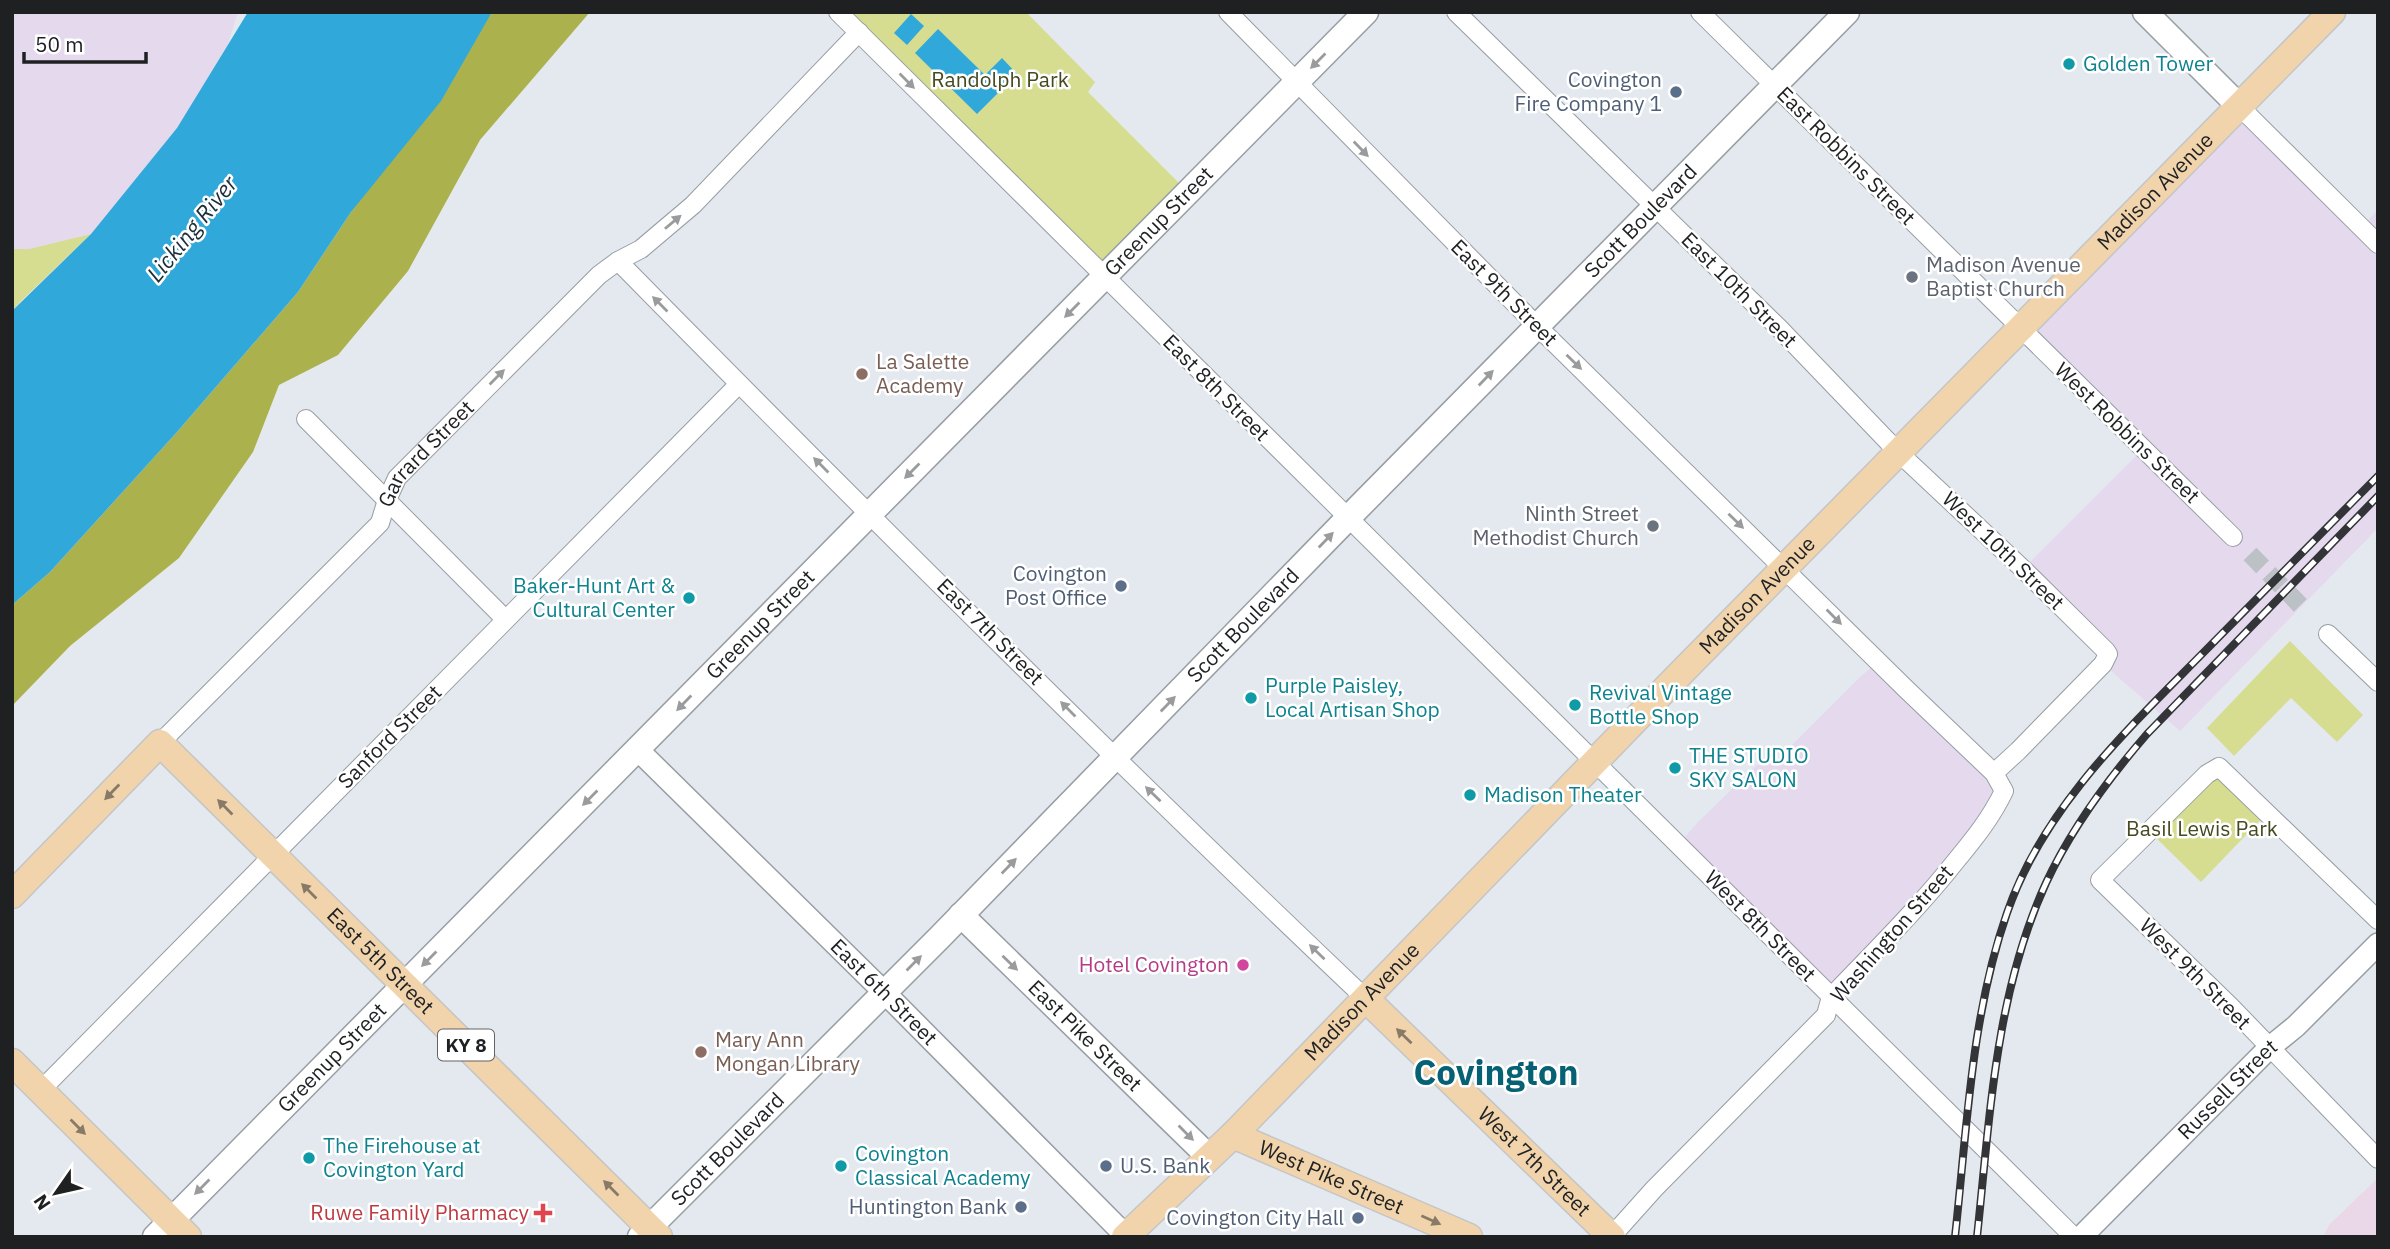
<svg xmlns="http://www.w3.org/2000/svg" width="2390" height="1249" viewBox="0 0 2390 1249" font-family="'IBM Plex Sans',sans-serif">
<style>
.industrial{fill:#e5d9ed}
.education{fill:#ead7e8}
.green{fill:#d6dd90}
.forest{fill:#abb24d}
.water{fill:#31a8da}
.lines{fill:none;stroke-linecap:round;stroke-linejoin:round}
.minor-tunnel{stroke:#bcc1c6;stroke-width:18;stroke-dasharray:18 9;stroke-linecap:butt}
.minor-casing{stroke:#979da3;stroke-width:20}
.tertiary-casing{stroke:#979da3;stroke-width:24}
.secondary-casing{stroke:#979da3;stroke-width:27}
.primary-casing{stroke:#c4c5c6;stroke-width:29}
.minor{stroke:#fff;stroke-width:18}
.tertiary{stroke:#fff;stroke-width:21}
.secondary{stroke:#fff;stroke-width:24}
.primary{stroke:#f1d4ac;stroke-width:26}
.rail-casing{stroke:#323437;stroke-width:8}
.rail{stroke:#fff;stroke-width:5;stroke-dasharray:16;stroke-linecap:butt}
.oneway{fill:#9a9b9c}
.oneway2{fill:#887a67}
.culture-dot{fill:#0f9aa8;stroke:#fff;stroke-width:2.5}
.service-dot{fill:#5c6f8a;stroke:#fff;stroke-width:2.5}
.worship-dot{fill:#6b7280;stroke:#fff;stroke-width:2.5}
.education-dot{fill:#8d6e63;stroke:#fff;stroke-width:2.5}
.hotel-dot{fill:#d1479c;stroke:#fff;stroke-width:2.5}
.health-dot{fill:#e0444e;stroke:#fff;stroke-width:2.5}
.labels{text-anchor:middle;stroke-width:5;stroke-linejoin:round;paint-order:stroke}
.shield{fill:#fff;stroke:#626364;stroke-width:2}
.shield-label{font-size:19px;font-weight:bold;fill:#1e2022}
.culture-label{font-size:21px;fill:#0d838f;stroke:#fff;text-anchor:start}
.park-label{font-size:21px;fill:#464a20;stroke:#fff}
.service-label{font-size:21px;fill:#4e5e75;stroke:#fff;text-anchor:end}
.street-label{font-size:21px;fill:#1e2022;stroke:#fff}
.worship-label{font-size:21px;fill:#5b616d;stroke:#fff;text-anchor:start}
.education-label{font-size:21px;fill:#785e54;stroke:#fff;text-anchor:start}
.hotel-label{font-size:21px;fill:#b23c85;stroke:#fff;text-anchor:end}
.health-label{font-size:21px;fill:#be3a42;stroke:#fff;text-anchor:end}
.water-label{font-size:23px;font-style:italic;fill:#1b2e38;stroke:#fff}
.town-label{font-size:35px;font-weight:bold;fill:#066174;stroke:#fff}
</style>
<rect width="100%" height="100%" fill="#e3e9ef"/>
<!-- industrial -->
<path class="industrial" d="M 12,12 L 238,12 L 228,44 L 177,128 L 91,234 L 29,249 L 12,249 Z
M 2239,106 L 2361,227 L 2378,210 L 2378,528 L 2180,731 L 2103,664 L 2106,651 L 2023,569 L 2144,448 L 2020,329 Z
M 1878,662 L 2004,791 L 1831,997 L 1678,845 L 1698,822 L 1757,765 L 1775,762 L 1861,676 Z"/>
<!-- education -->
<path class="education" d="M 2378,1178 L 2378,1237 L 2323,1237 L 2329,1225 Z"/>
<!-- green -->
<path class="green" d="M 838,12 L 1026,12 L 1095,82 L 1088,92 L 1188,192 L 1104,277 Z
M 91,234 L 20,302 L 12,311 L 12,249 L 29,249 Z
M 2290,641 L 2363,715 L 2337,742 L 2291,698 L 2234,756 L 2207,728 Z
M 2219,767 L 2267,813 L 2201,882 L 2150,832 Z"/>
<!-- forest -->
<path class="forest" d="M 492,12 L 590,12 L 480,140 L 408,271 L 338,355 L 279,385 L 253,452 L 179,558 L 70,646 L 12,706 L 12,605 L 50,572 L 177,432 L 298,292 L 351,212 Z"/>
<!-- water -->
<path class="water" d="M 248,12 L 492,12 L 441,101 L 351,212 L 298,292 L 177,432 L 50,572 L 12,605 L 12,311 L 91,234 L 177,128 Z
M 911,14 L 924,26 L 907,45 L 894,33 Z
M 938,29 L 985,75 L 1002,58 L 1017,74 L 977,114 L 915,53 Z"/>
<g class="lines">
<!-- minor-tunnel -->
<path class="minor-tunnel" d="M 2250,554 L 2301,606"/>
<!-- minor casing -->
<g class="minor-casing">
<g id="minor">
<path d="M 838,12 L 2074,1237"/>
<path d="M 1228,12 L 1537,326 L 1906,689 L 1994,773 L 2004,791 C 1991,818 1974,839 1955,862 C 1917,910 1873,953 1831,997 L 1826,1015 L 1654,1189 L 1611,1237"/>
<path d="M 1456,12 L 1779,328 L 1899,453 L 2023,569 L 2106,651 L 2108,654 L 2103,664 L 2018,751 L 1994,773"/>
<path d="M 1700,12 L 2233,537"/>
<path d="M 2239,106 L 2378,244"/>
<path d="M 618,261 C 863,510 1112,758 1366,999"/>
<path d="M 306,419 L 505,619"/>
<path d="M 2328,634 L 2378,682"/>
<path id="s1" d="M 160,743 L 380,523 L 387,500 L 397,478 L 599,275 L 618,261 L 641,249 L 693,205 L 859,32"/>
<path d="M 2378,920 L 2219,767 L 2207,774 L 2100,880 L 2231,1007 L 2378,1159"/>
<path d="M 41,1090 L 739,384"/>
</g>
</g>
<!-- tertiary casing -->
<g class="tertiary-casing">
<g id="tertiary">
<path id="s2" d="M 638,750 L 885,993 L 1127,1237"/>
<path id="s3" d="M 2081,1237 L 2269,1048 L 2296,1026 L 2378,944"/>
</g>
</g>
<!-- secondary casing -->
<g class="secondary-casing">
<g id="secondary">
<path d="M 2145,12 L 2239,106"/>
<path id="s4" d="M 961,915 L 1209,1157"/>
<path id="s5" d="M 155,1237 L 1366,12"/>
<path id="s6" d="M 640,1237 L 940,937 L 1348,518 L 1847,12"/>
</g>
</g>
<!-- primary casing -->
<g class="primary-casing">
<g id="primary">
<path id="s7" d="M 12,895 L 160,743 L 659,1237"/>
<path id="s8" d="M 1366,999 L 1612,1237"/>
<path d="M 12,1062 L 188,1237"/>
<path id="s9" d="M 1233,1135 L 1469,1237"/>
<path id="s10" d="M 1125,1237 L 1233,1135 L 1676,678 L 2332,12"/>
</g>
</g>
<!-- minor -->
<use href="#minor" class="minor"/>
<!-- tertiary -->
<use href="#tertiary" class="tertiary"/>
<!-- secondary -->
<use href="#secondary" class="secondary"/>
<!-- primary -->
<use href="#primary" class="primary"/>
<!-- rail casing -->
<g class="rail-casing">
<path id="rail" d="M 1955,1237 C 1967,1129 1971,1016 2007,913 C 2043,808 2127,730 2203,653 C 2261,594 2320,535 2378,476
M 1977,1237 C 1990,1117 1995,994 2046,883 C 2071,829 2108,779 2147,734 L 2378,496"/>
</g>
<!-- rail -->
<use href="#rail" class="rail"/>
</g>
<!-- one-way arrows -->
<defs><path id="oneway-solid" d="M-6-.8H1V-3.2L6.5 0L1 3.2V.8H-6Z" transform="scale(1.75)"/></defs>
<g class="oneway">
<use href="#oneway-solid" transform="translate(1318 61) rotate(135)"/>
<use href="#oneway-solid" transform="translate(907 81) rotate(45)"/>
<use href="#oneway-solid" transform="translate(1361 149) rotate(46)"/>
<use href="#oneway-solid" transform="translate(673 222) rotate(-40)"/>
<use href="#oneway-solid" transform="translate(660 304) rotate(-135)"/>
<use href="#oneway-solid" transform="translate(1072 310) rotate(135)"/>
<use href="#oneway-solid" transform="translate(1574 362) rotate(44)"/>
<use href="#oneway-solid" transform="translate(497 377) rotate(-45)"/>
<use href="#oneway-solid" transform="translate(1486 378) rotate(-46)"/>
<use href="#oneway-solid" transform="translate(821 465) rotate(-135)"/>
<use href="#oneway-solid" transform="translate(912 471) rotate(135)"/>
<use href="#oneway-solid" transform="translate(1736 521) rotate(44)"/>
<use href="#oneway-solid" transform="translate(1326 540) rotate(-46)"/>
<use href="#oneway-solid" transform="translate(1834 617) rotate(45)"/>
<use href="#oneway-solid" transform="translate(684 703) rotate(134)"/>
<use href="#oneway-solid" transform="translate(1168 704) rotate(-46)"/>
<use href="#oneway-solid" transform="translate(1068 709) rotate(-135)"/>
<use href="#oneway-solid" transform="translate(1153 794) rotate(-136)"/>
<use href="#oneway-solid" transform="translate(590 798) rotate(135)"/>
<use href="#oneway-solid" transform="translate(1009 866) rotate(-46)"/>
<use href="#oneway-solid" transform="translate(1317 952) rotate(-136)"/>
<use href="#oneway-solid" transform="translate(429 959) rotate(135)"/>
<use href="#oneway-solid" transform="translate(914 963) rotate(-45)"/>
<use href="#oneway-solid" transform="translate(1010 963) rotate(44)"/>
<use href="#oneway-solid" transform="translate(1186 1133) rotate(45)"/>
<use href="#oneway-solid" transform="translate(202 1187) rotate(135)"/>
</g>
<g class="oneway2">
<use href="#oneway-solid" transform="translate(112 792) rotate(134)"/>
<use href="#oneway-solid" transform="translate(225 807) rotate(-135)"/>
<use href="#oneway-solid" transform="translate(309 891) rotate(-135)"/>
<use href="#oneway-solid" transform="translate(1404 1036) rotate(-136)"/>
<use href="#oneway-solid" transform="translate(78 1127) rotate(45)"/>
<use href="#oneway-solid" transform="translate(611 1188) rotate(-135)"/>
<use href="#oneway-solid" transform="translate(1431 1220) rotate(24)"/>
</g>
<!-- markers -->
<g class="culture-dot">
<circle cx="2069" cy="64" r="7"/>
<circle cx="689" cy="598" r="7"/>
<circle cx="1251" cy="698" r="7"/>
<circle cx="1575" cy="705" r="7"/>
<circle cx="1675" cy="768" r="7"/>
<circle cx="1470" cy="795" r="7"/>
<circle cx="309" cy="1158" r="7"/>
<circle cx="841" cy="1166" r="7"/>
</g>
<g class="service-dot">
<circle cx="1676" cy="92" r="7"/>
<circle cx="1121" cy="586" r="7"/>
<circle cx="1106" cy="1166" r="7"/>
<circle cx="1021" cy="1207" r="7"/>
<circle cx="1358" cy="1218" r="7"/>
</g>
<g class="worship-dot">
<circle cx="1912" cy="277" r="7"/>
<circle cx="1653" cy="526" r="7"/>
</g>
<g class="education-dot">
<circle cx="862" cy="374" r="7"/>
<circle cx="701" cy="1052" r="7"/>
</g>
<circle class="hotel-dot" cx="1243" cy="965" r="7"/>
<path class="health-dot" d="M539.5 1202.5h7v7h7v7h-7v7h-7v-7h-7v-7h7z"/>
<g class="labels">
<!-- shield labels -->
<rect class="shield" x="438" y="1029.5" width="56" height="31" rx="5"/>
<g class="shield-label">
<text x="466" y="1052">KY 8</text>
</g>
<!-- culture labels -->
<g class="culture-label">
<text x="2083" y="71">Golden Tower</text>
<text x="675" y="593" text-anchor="end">Baker-Hunt Art &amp;<tspan x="675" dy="24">Cultural Center</tspan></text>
<text x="1265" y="693">Purple Paisley,<tspan x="1265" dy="24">Local Artisan Shop</tspan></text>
<text x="1589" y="700">Revival Vintage<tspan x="1589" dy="24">Bottle Shop</tspan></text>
<text x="1689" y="763">THE STUDIO<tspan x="1689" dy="24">SKY SALON</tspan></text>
<text x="1484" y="802">Madison Theater</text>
<text x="323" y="1153">The Firehouse at<tspan x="323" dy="24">Covington Yard</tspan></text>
<text x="855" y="1161">Covington<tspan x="855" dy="24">Classical Academy</tspan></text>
</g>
<!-- park labels -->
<g class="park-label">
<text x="1000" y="87">Randolph Park</text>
<text x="2202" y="836">Basil Lewis Park</text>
</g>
<!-- service labels -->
<g class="service-label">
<text x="1662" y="87">Covington<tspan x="1662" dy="24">Fire Company 1</tspan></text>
<text x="1107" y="581">Covington<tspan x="1107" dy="24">Post Office</tspan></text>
<text x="1120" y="1173" text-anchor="start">U.S. Bank</text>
<text x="1007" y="1214">Huntington Bank</text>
<text x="1344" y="1225">Covington City Hall</text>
</g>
<!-- street labels -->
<g class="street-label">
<text transform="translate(1846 156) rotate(45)" y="7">East Robbins Street</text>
<text dy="7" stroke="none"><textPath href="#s10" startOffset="1468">Madison Avenue</textPath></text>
<text dy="7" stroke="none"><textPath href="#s6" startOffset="1426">Scott Boulevard</textPath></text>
<text dy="7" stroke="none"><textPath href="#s5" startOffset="1428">Greenup Street</textPath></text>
<text transform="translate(1739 290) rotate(45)" y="7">East 10th Street</text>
<text transform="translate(1504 293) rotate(45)" y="7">East 9th Street</text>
<text transform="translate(1216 388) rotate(45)" y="7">East 8th Street</text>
<text transform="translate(2127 433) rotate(44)" y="7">West Robbins Street</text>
<text dy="7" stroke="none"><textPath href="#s1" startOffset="396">Garrard Street</textPath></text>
<text transform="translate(2003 551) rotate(44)" y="7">West 10th Street</text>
<text dy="7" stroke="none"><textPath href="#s10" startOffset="901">Madison Avenue</textPath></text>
<text dy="7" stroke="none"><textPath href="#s5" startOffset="861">Greenup Street</textPath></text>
<text dy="7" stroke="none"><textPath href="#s6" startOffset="859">Scott Boulevard</textPath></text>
<text transform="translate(990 632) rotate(45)" y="7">East 7th Street</text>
<text transform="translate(390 737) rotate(-45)" y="7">Sanford Street</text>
<text transform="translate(1760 926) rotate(45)" y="7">West 8th Street</text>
<text transform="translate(1892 934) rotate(-49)" y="7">Washington Street</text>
<text dy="7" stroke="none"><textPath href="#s7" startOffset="522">East 5th Street</textPath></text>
<text transform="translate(2195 974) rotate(45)" y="7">West 9th Street</text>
<text dy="7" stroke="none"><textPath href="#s2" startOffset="345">East 6th Street</textPath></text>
<text dy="7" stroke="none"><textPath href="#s10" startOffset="334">Madison Avenue</textPath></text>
<text dy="7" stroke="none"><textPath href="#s4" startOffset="173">East Pike Street</textPath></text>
<text dy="7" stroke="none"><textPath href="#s5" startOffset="252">Greenup Street</textPath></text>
<text dy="7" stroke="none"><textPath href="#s3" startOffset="208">Russell Street</textPath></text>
<text dy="7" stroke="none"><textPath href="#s6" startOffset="124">Scott Boulevard</textPath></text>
<text dy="7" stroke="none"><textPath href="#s8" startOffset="234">West 7th Street</textPath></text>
<text dy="7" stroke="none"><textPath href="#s9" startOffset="107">West Pike Street</textPath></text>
</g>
<!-- worship labels -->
<g class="worship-label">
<text x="1926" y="272">Madison Avenue<tspan x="1926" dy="24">Baptist Church</tspan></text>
<text x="1639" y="521" text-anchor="end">Ninth Street<tspan x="1639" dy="24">Methodist Church</tspan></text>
</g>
<!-- education labels -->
<g class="education-label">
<text x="876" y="369">La Salette<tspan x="876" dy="24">Academy</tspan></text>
<text x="715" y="1047">Mary Ann<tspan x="715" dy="24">Mongan Library</tspan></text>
</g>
<!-- hotel labels -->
<g class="hotel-label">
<text x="1229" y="972">Hotel Covington</text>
</g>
<!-- health labels -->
<g class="health-label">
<text x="529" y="1220">Ruwe Family Pharmacy</text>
</g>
<!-- water labels -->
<g class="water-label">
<text transform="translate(192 229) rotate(-51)" y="8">Licking River</text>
</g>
<!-- town labels -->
<g class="town-label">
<text x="1496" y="1085">Covington</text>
</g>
</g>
<!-- border -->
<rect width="2390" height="1249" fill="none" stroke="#1e2022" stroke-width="28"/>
<!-- north arrow -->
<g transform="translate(56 1193) rotate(236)" stroke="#ffffff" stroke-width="5" paint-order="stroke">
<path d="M0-5L12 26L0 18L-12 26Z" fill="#1e2022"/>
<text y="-10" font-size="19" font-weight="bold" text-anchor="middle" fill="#1e2022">N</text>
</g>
<!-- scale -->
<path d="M24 52v10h122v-10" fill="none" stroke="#1e2022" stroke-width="3.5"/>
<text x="35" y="52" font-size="21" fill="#1e2022" stroke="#ffffff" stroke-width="5" paint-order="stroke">50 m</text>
</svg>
